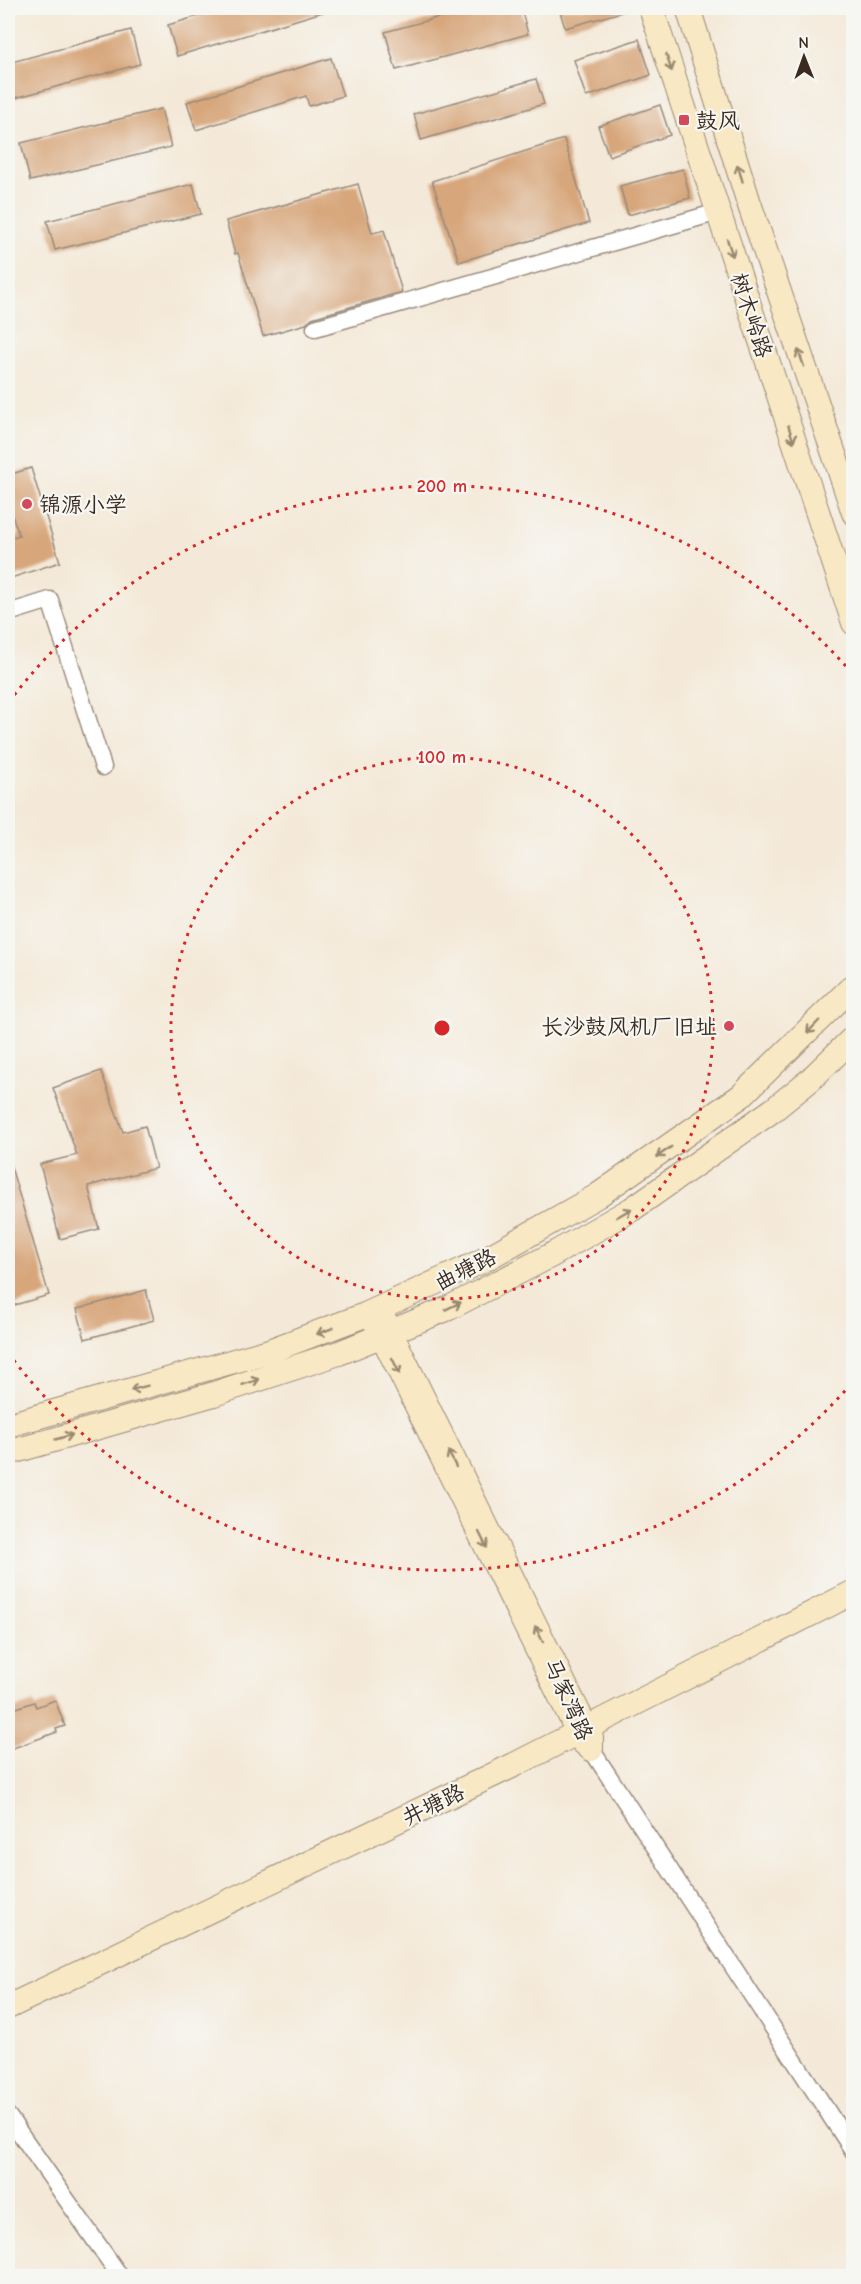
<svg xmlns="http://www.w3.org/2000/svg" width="861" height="2284" viewBox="0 0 861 2284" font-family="'Comic Neue','LXGW WenKai TC',sans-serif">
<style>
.building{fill:#d7a67a}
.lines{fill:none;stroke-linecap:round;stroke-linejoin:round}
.street-casing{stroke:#988a7b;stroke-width:19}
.secondary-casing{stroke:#988a7b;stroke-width:26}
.street{stroke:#fff;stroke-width:16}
.secondary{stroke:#f8e8c3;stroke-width:24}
.oneway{stroke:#9a8970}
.ring{fill:none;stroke:#d62828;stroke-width:3;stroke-dasharray:3 6}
.poi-dot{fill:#d1495b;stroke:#f6f6f2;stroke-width:2}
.labels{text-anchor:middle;stroke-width:4.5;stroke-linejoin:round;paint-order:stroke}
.poi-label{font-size:22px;fill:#3b2a1e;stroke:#f6f6f2;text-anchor:start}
.street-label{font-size:22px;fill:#3b2a1e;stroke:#f6f6f2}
.centre{fill:#d62828;stroke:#f6f6f2;stroke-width:3}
.ring-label{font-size:18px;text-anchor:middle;font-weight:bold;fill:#d62828;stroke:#f6f6f2;stroke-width:4.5;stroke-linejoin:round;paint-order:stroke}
</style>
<rect width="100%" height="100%" fill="#f6f6f2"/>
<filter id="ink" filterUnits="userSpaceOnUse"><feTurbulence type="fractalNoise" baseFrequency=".0167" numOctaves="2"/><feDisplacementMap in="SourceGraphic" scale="12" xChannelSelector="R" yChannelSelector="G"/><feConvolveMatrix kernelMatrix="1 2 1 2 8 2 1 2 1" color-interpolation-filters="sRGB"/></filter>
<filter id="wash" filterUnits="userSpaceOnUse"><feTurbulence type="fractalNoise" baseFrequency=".008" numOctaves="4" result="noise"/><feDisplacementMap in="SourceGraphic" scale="24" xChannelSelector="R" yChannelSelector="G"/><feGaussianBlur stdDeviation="1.35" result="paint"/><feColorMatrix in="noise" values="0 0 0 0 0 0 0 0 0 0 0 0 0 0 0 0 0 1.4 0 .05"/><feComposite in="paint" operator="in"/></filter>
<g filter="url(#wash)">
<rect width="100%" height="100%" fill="#f4e9d8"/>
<g id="blocks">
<!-- building -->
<path class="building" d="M 226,8 L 326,8 L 326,11 L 177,56 L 168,25 Z
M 473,8 L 521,8 L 528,34 L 396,70 L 385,32 Z
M 559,8 L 622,8 L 622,12 L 565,28 Z
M 131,30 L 140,64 L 8,100 L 8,63 Z
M 639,39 L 651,75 L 586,97 L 574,60 Z
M 331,58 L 343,96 L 309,106 L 306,96 L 196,130 L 187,102 Z
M 536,79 L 544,104 L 421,140 L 414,114 Z
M 660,105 L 670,135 L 609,156 L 598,126 Z
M 161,109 L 171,147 L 30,181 L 21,143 Z
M 564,139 L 589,223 L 459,262 L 432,181 Z
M 683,169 L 690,198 L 628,215 L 620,186 Z
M 193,184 L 201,214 L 55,250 L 47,221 Z
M 358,184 L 372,233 L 384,230 L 402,292 L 312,318 L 306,324 L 263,336 L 238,253 L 235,254 L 226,221 Z
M 31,468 L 60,562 L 8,579 L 8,539 L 19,535 L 8,504 L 8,475 Z
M 101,1071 L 123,1132 L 145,1126 L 156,1168 L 88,1186 L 99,1229 L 60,1239 L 40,1164 L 77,1155 L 53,1088 Z
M 11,1167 L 49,1295 L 8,1307 L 8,1168 Z
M 146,1290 L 154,1320 L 85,1339 L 77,1309 Z
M 55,1700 L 65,1726 L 56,1729 L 57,1732 L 8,1750 L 8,1711 L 34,1702 L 36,1707 Z"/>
</g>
</g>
<g filter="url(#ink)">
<use href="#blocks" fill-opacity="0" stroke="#988a7b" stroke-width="1.5"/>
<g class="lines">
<!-- street casing -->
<g class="street-casing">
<path id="street" d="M 315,328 L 718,212
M 8,613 L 50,600 L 103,767
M 591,1749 L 854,2152
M 8,2116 L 120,2276"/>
</g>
<!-- secondary casing -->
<g class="secondary-casing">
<path id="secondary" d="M 651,8 L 854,623
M 688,8 L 748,200 L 854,513
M 371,1313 L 578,1732 L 583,1742 L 591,1749 L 591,1738 L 379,1309
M 8,1425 L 269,1351 L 365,1315 L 482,1261 L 597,1196 L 741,1096 L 854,985
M 8,1453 L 214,1394 L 339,1353 L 449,1308 L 550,1256 L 632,1209 L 773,1110 L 810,1080 L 854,1037
M 8,2007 L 514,1765 L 854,1592"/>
</g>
<!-- street -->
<use href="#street" class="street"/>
<!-- secondary -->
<use href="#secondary" class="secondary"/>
</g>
<!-- one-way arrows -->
<defs><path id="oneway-shaft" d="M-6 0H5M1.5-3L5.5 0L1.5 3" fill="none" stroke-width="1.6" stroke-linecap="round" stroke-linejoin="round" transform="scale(1.5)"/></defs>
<g class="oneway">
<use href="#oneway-shaft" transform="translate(669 63) rotate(72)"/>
<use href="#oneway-shaft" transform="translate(740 173) rotate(-107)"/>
<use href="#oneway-shaft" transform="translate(730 248) rotate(72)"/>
<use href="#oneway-shaft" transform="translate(801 358) rotate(-109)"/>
<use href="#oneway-shaft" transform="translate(791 434) rotate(72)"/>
<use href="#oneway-shaft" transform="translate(813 1027) rotate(134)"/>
<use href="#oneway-shaft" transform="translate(664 1152) rotate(145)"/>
<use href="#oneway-shaft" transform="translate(624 1213) rotate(-30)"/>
<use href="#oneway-shaft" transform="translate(453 1306) rotate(-26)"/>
<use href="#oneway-shaft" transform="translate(325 1331) rotate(159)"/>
<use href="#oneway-shaft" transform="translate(396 1366) rotate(64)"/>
<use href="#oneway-shaft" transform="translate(251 1382) rotate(-18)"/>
<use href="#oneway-shaft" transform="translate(139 1388) rotate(165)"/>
<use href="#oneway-shaft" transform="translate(64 1437) rotate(-16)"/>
<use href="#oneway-shaft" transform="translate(452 1459) rotate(-116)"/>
<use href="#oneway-shaft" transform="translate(483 1540) rotate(64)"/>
<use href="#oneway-shaft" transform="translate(539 1634) rotate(-116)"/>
</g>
</g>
<!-- distance rings -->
<g class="ring">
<circle cx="442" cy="1028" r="271"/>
<path d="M851 1384A542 542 0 0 1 9 1354M9 702A542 542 0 0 1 851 672"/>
</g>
<!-- markers -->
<g class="poi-dot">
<rect x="678" y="114" width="12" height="12" rx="3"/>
<circle cx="27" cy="504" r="6"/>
<circle cx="729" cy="1026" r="6"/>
</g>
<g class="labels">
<!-- poi labels -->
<g class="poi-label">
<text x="696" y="128">鼓风</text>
<text x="39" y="512">锦源小学</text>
<text x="717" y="1034" text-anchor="end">长沙鼓风机厂旧址</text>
</g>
<!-- street labels -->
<g class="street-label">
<text transform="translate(752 315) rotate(72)" y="8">树木岭路</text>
<text transform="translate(465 1269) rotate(-27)" y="8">曲塘路</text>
<text transform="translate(569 1699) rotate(66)" y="8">马家湾路</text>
<text transform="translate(433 1804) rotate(-26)" y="8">井塘路</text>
</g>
</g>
<circle cx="442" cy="1028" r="9" class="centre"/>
<g class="ring-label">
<text x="442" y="492">200 m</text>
<text x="442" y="763">100 m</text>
</g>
<!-- margin -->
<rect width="861" height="2284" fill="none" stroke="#f6f6f2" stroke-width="30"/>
<!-- north arrow -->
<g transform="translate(804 57) rotate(359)" stroke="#f6f6f2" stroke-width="4.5" paint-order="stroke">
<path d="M0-4.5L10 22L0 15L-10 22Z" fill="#3b2a1e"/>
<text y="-9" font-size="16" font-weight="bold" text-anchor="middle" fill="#3b2a1e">N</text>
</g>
</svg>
